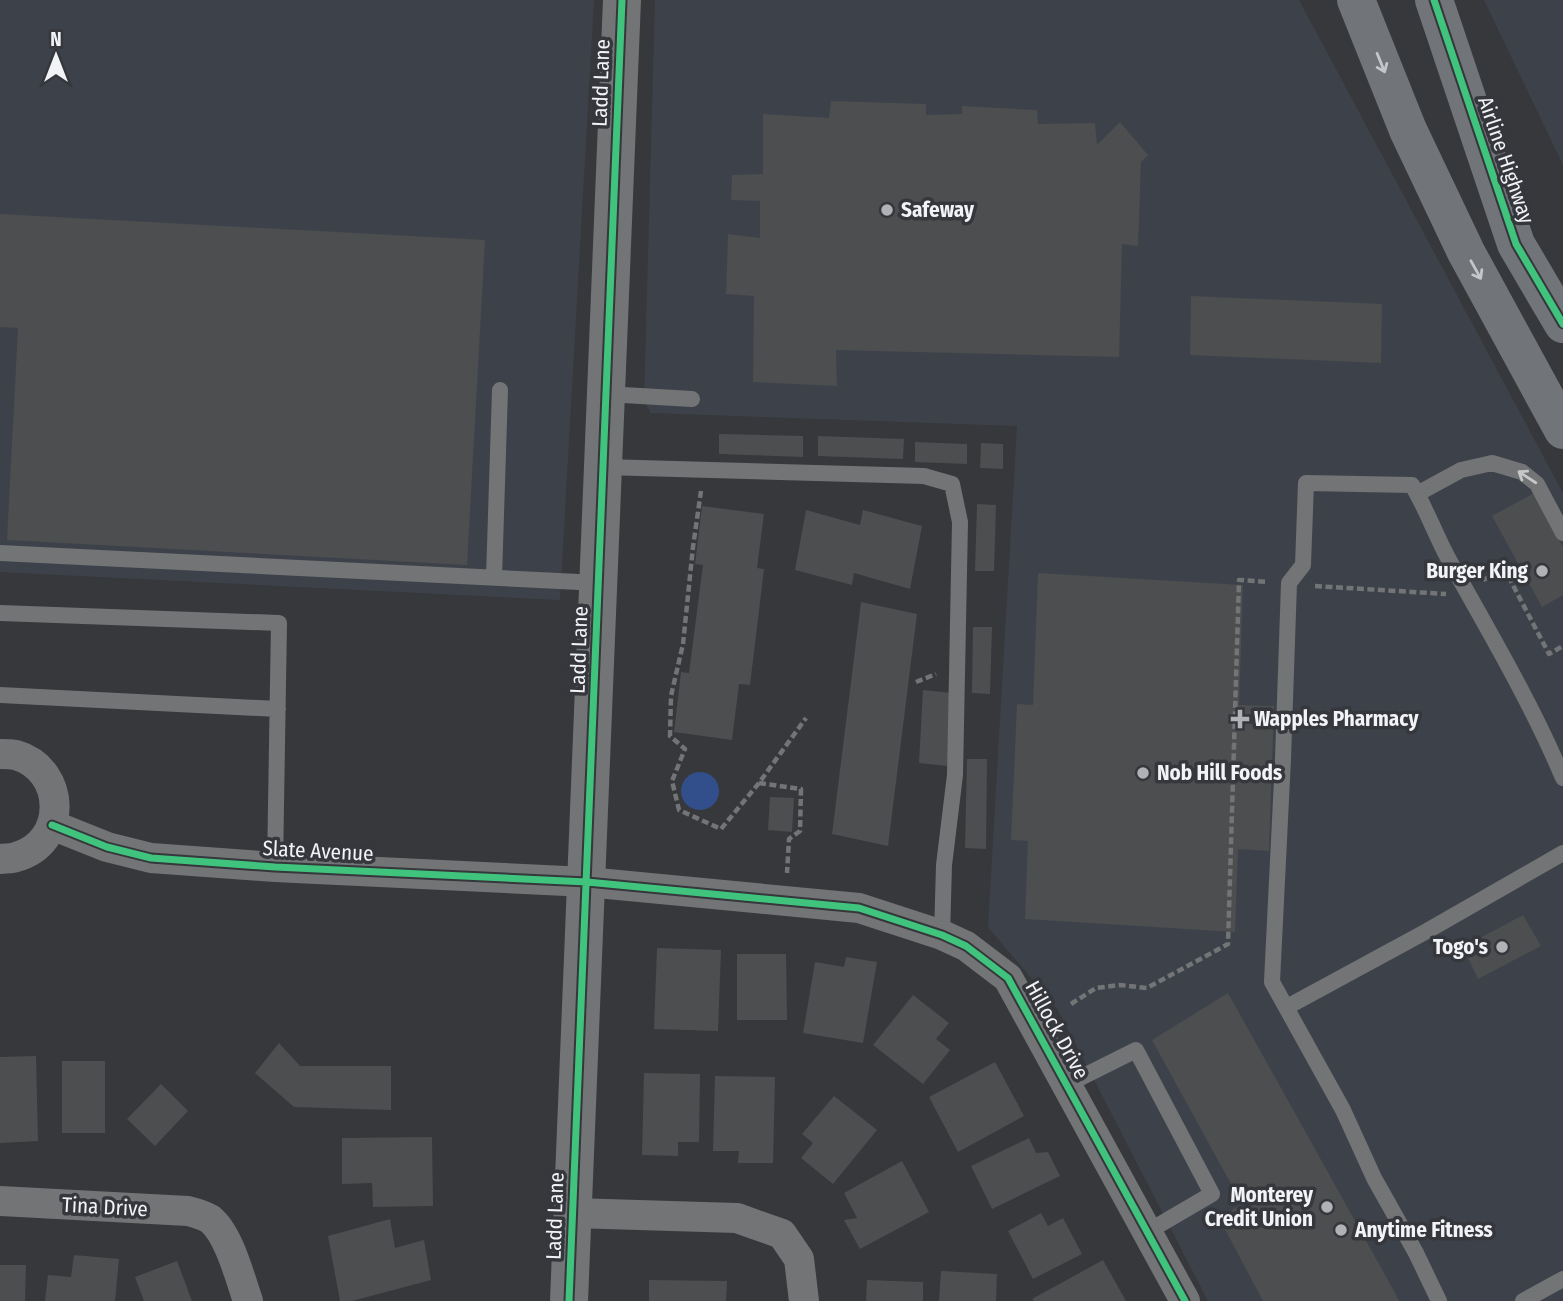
<svg xmlns="http://www.w3.org/2000/svg" width="1563" height="1301" viewBox="0 0 1563 1301" font-family="'Fira Sans Condensed',sans-serif">
<style>
.built{fill:#3d424a}
.water{fill:#334f8b}
.building{fill:#4c4e50}
.lines{fill:none;stroke-linecap:round;stroke-linejoin:round}
.path{stroke:#727476;stroke-width:4.5;stroke-dasharray:7 3.5;stroke-linecap:butt}
.service{stroke:#727475;stroke-width:16}
.minor{stroke:#727475;stroke-width:30}
.tertiary{stroke:#727475;stroke-width:38}
.primary{stroke:#717478;stroke-width:38}
.cycleway-casing{stroke:#35373c;stroke-width:11}
.cycleway{stroke:#40c37c;stroke-width:7}
.oneway{stroke:#c4c7ca}
.oneway2{stroke:#c5c7c9}
.poi-dot{fill:#b0b2b5;stroke:#35373c;stroke-width:2.5}
.labels{text-anchor:middle;stroke-width:7;stroke-linejoin:round;paint-order:stroke}
.street-label{font-size:21px;fill:#f1f3f6;stroke:#35373c}
.poi-label{font-size:21px;font-weight:bold;fill:#f1f3f6;stroke:#35373c;text-anchor:start}
</style>
<rect width="100%" height="100%" fill="#36383b"/>
<!-- built -->
<path class="built" d="M 0,0 L 594,0 L 560,600 L 0,572 Z
M 655,0 L 1299,0 L 1563,493 L 1563,1301 L 1208,1301 L 1058,1010 L 988,927 L 1017,426 L 651,413 L 644,401 Z
M 1484,0 L 1563,0 L 1563,165 Z"/>
<!-- water -->
<path class="water" d="M681 791a19 19 0 1 1 38 0a19 19 0 1 1-38 0Z"/>
<!-- building -->
<path class="building" d="M 831,101 L 926,104 L 926,115 L 962,114 L 962,106 L 1037,110 L 1038,124 L 1095,123 L 1097,145 L 1120,122 L 1148,155 L 1141,162 L 1138,246 L 1122,244 L 1119,357 L 836,350 L 837,386 L 753,382 L 754,296 L 726,294 L 728,234 L 760,238 L 760,201 L 731,200 L 732,175 L 763,174 L 763,114 L 829,118 Z
M 0,214 L 485,240 L 467,565 L 7,540 L 18,328 L 0,327 Z
M 1191,296 L 1382,304 L 1381,363 L 1190,355 Z
M 719,434 L 803,436 L 803,457 L 719,454 Z
M 818,436 L 904,439 L 903,459 L 818,456 Z
M 915,442 L 967,444 L 967,464 L 915,462 Z
M 981,443 L 1003,444 L 1003,469 L 980,468 Z
M 1534,493 L 1563,547 L 1563,595 L 1542,607 L 1492,516 Z
M 977,504 L 996,505 L 994,571 L 975,571 Z
M 702,506 L 764,514 L 757,568 L 764,569 L 750,685 L 739,684 L 732,740 L 674,732 L 681,672 L 689,673 L 703,565 L 695,564 Z
M 806,510 L 860,525 L 863,510 L 922,526 L 910,589 L 854,573 L 852,585 L 795,570 Z
M 1038,573 L 1243,585 L 1239,705 L 1274,706 L 1269,851 L 1238,849 L 1235,932 L 1025,919 L 1028,841 L 1011,840 L 1017,704 L 1033,705 Z
M 861,602 L 917,614 L 888,846 L 832,834 Z
M 973,627 L 992,627 L 990,694 L 972,693 Z
M 923,690 L 952,693 L 948,766 L 919,763 Z
M 967,759 L 987,759 L 986,849 L 965,848 Z
M 770,797 L 794,798 L 792,832 L 768,830 Z
M 1523,915 L 1541,946 L 1478,979 L 1463,947 Z
M 657,948 L 721,950 L 718,1031 L 654,1029 Z
M 737,954 L 786,954 L 787,1020 L 737,1020 Z
M 846,957 L 877,962 L 863,1043 L 803,1033 L 815,962 L 844,967 Z
M 1228,993 L 1393,1289 L 1399,1301 L 1263,1301 L 1219,1218 L 1242,1204 L 1152,1040 Z
M 913,995 L 949,1023 L 936,1039 L 950,1050 L 923,1084 L 873,1045 Z
M 279,1043 L 300,1066 L 391,1066 L 391,1110 L 294,1107 L 255,1073 Z
M 36,1056 L 38,1141 L 0,1143 L 0,1057 Z
M 62,1061 L 105,1061 L 105,1133 L 62,1133 Z
M 995,1062 L 1024,1116 L 958,1152 L 929,1097 Z
M 644,1073 L 700,1074 L 699,1142 L 678,1142 L 678,1156 L 642,1155 Z
M 715,1076 L 775,1077 L 773,1163 L 738,1163 L 739,1151 L 713,1151 Z
M 161,1084 L 188,1111 L 155,1146 L 127,1119 Z
M 834,1096 L 877,1130 L 833,1184 L 801,1158 L 813,1143 L 802,1134 Z
M 432,1137 L 433,1206 L 373,1207 L 372,1183 L 342,1184 L 342,1138 Z
M 1029,1138 L 1036,1153 L 1048,1152 L 1060,1176 L 992,1209 L 971,1166 Z
M 902,1161 L 929,1212 L 860,1249 L 844,1220 L 857,1218 L 844,1193 Z
M 1041,1213 L 1048,1226 L 1063,1218 L 1082,1254 L 1033,1279 L 1008,1231 Z
M 390,1219 L 395,1248 L 424,1240 L 431,1280 L 352,1301 L 340,1301 L 328,1236 Z
M 74,1255 L 119,1259 L 115,1301 L 45,1301 L 48,1275 L 71,1277 Z
M 1103,1260 L 1126,1301 L 1034,1301 L 1032,1299 Z
M 177,1261 L 192,1301 L 144,1301 L 135,1277 Z
M 0,1265 L 26,1265 L 25,1301 L 0,1301 Z
M 941,1271 L 997,1274 L 996,1301 L 939,1301 Z
M 649,1280 L 727,1281 L 726,1301 L 649,1301 Z
M 867,1280 L 923,1282 L 923,1301 L 866,1301 Z"/>
<g class="lines">
<!-- path -->
<path class="path" d="M 701,491 L 693,547 L 683,644 L 671,696 L 670,736 L 685,749 L 672,781 L 679,810 L 721,829 L 759,783 L 806,718
M 1483,580 L 1505,570 L 1549,654 L 1563,646
M 1315,586 L 1446,594
M 916,682 L 936,674
M 759,783 L 801,789 L 800,831 L 789,839 L 787,873
M 1071,1004 L 1096,988 L 1120,985 L 1147,988 L 1228,944 L 1239,580 L 1267,582"/>
<!-- service -->
<path class="service" d="M 606,394 L 692,399
M 604,467 L 924,476 L 952,484 L 960,522 L 955,775 L 944,865 L 942,935
M 1417,494 L 1461,470 L 1492,463 L 1522,472 L 1537,484 L 1563,533
M 0,553 L 599,583
M 494,577 L 500,390
M 0,613 L 279,623 L 275,867
M 0,695 L 278,709
M 1287,1007 L 1427,931 L 1563,853
M 1066,1085 L 1136,1050 L 1212,1194 L 1147,1232
M 1439,1301 L 1416,1253 L 1374,1178 L 1343,1110 L 1272,982 L 1283,759 L 1289,583 L 1303,565 L 1306,483 L 1412,485 C 1426,508 1435,534 1448,558 C 1488,630 1531,702 1563,778
M 1523,1301 L 1563,1279"/>
<!-- minor -->
<path class="minor" d="M 0,754 C 5,754 11,754 16,755 C 67,770 68,843 16,857 C 11,859 5,858 0,859
M 52,825 L 107,847 L 151,858 L 275,867 L 587,882 L 859,908 L 942,935 L 966,946 L 1008,978 L 1185,1301
M 0,1201 L 188,1211 C 196,1213 203,1215 210,1219 C 229,1234 240,1278 248,1301
M 573,1213 L 737,1218 L 782,1234 L 799,1259 L 804,1301"/>
<!-- tertiary -->
<path class="tertiary" d="M 569,1301 L 622,0"/>
<!-- primary -->
<path class="primary" d="M 1356,0 L 1408,130 L 1466,252 L 1563,430
M 1434,0 L 1516,244 L 1563,324"/>
<!-- cycleway casing -->
<g class="cycleway-casing">
<path id="cycleway" d="M 1434,0 L 1516,244 L 1563,324
M 52,825 L 107,847 L 151,858 L 275,867 L 587,882 L 859,908 L 942,935 L 966,946 L 1008,978 L 1185,1301
M 569,1301 L 622,0"/>
</g>
<!-- cycleway -->
<use href="#cycleway" class="cycleway"/>
</g>
<!-- one-way arrows -->
<defs><path id="oneway-shaft" d="M-6 0H5M1.5-3L5.5 0L1.5 3" fill="none" stroke-width="1.6" stroke-linecap="round" stroke-linejoin="round" transform="scale(1.75)"/></defs>
<g class="oneway">
<use href="#oneway-shaft" transform="translate(1381 63) rotate(68)"/>
<use href="#oneway-shaft" transform="translate(1476 270) rotate(61)"/>
</g>
<use class="oneway2" href="#oneway-shaft" transform="translate(1527 477) rotate(-147)"/>
<!-- markers -->
<g class="poi-dot">
<circle cx="887" cy="210" r="7"/>
<circle cx="1542" cy="571" r="7"/>
<path d="M1236.5 708.5h7v7h7v7h-7v7h-7v-7h-7v-7h7z"/>
<circle cx="1143" cy="773" r="7"/>
<circle cx="1502" cy="947" r="7"/>
<circle cx="1327" cy="1207" r="7"/>
<circle cx="1341" cy="1230" r="7"/>
</g>
<g class="labels">
<!-- street labels -->
<g class="street-label">
<text transform="translate(601 83) rotate(-88)" y="7">Ladd Lane</text>
<text transform="translate(1506 160) rotate(71)" y="7">Airline Highway</text>
<text transform="translate(579 650) rotate(-88)" y="7">Ladd Lane</text>
<text transform="translate(318 851) rotate(3)" y="7">Slate Avenue</text>
<text transform="translate(1057 1030) rotate(61)" y="7">Hillock Drive</text>
<text transform="translate(105 1207) rotate(3)" y="7">Tina Drive</text>
<text transform="translate(555 1216) rotate(-88)" y="7">Ladd Lane</text>
</g>
<!-- poi labels -->
<g class="poi-label">
<text x="901" y="217">Safeway</text>
<text x="1528" y="578" text-anchor="end">Burger King</text>
<text x="1254" y="726">Wapples Pharmacy</text>
<text x="1157" y="780">Nob Hill Foods</text>
<text x="1488" y="954" text-anchor="end">Togo's</text>
<text x="1313" y="1202" text-anchor="end">Monterey<tspan x="1313" dy="24">Credit Union</tspan></text>
<text x="1355" y="1237">Anytime Fitness</text>
</g>
</g>
<!-- north arrow -->
<g transform="translate(56 56)" stroke="#35373c" stroke-width="5" paint-order="stroke">
<path d="M0-5L12 26L0 18L-12 26Z" fill="#f1f3f6"/>
<text y="-10" font-size="19" font-weight="bold" text-anchor="middle" fill="#f1f3f6">N</text>
</g>
</svg>
